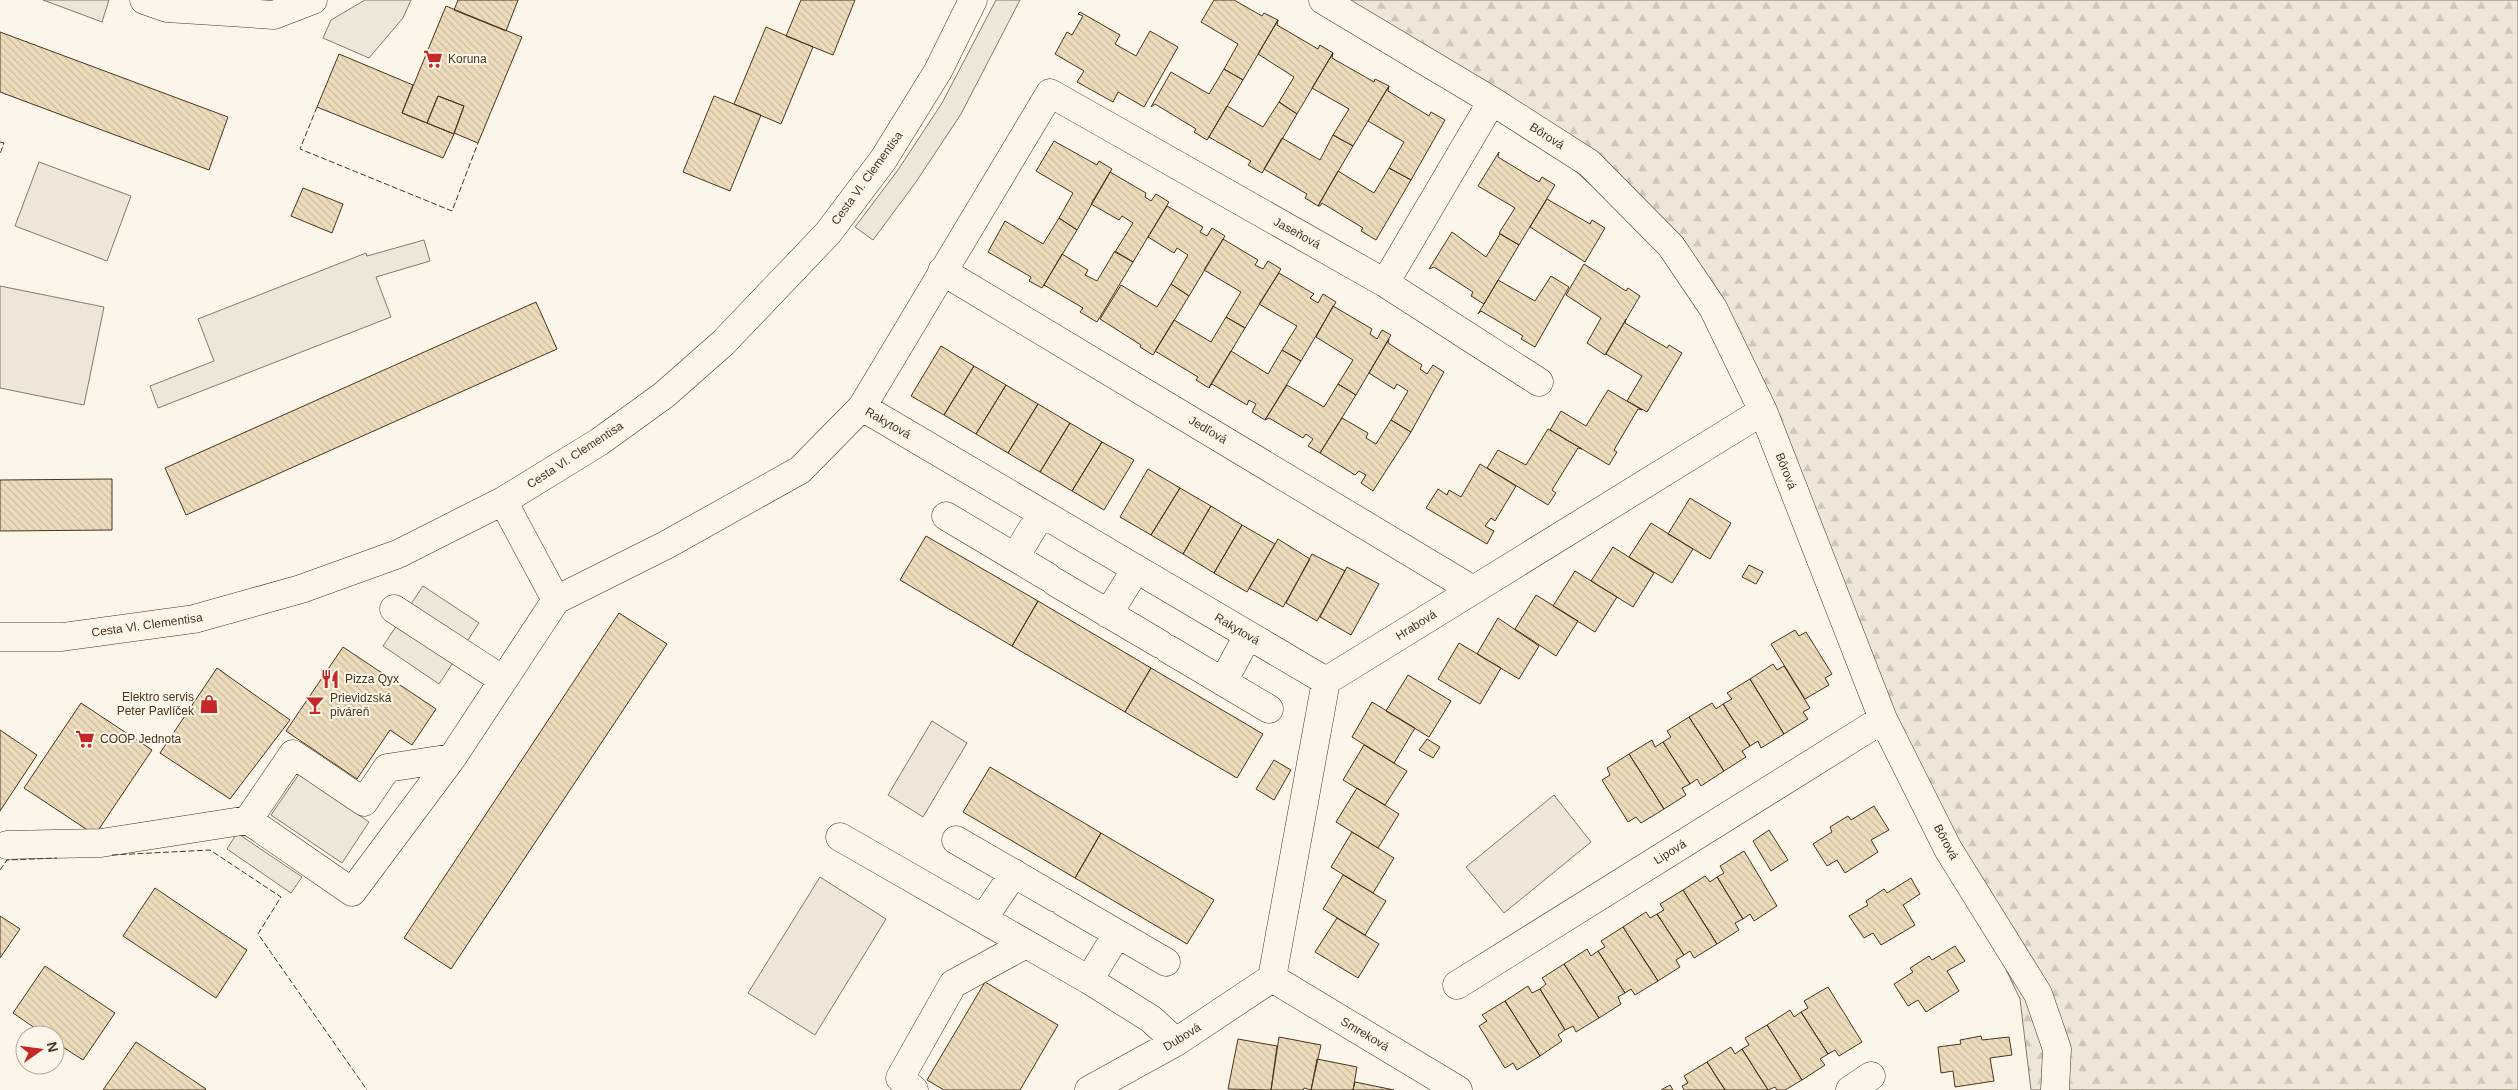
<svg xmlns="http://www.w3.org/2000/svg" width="2518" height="1090" viewBox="0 0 2518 1090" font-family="Arial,sans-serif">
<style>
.forest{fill:url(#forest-firs);stroke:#887966}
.pitch{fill:#ede6d9;stroke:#887966}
.parking{fill:#ede7d9;stroke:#887966}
.building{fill:url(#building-back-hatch);stroke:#4a3520}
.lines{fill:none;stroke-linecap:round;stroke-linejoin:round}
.minor-casing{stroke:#4a3520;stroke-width:29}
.minor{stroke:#fbf6e9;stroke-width:28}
.fence{stroke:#4a3520;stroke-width:1;stroke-dasharray:6 2.5;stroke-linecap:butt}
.labels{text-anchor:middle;stroke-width:4;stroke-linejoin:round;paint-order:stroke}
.poi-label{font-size:12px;fill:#4a3520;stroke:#fbf6e9;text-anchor:start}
.street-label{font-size:12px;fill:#4a3520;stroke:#fbf6e9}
</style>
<defs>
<pattern id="forest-firs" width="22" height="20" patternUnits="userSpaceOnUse" patternTransform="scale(1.25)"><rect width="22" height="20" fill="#ede6d9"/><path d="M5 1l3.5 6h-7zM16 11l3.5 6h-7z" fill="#cdc6ba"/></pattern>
<pattern id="building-back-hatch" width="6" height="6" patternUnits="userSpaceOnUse" patternTransform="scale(1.25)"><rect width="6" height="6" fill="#ecdcbc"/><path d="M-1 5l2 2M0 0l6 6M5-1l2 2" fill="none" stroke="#ccbda1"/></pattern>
</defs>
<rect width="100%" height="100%" fill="#fbf6e9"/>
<!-- forest -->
<path class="forest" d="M 1315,0 L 2518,0 L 2518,1090 L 2031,1090 L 2020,999 L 1893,732 L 1700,284 L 1528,128 Z"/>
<!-- pitch -->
<path class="pitch" d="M 39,162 L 131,196 L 107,261 L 15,226 Z
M 0,286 L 104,307 L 84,405 L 0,388 Z
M 932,721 L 967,743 L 923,817 L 888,795 Z
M 1554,795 L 1591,842 L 1504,913 L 1466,867 Z
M 820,877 L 886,919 L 815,1035 L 748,993 Z"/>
<!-- parking -->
<path class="parking" d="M 43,0 L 109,0 L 102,22 Z
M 365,0 L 411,0 L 403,18 L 369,58 L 323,38 L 331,20 Z
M 996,0 L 1020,0 L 961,114 L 916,182 L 873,240 L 855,227 L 898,170 L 942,103 Z
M 424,240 L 430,261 L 376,277 L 391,317 L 158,408 L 150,386 L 214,361 L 198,319 L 366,253 L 367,256 Z
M 423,586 L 479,623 L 439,684 L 383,646 Z
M 299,774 L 369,822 L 342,863 L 271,815 Z
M 237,833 L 302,877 L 291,893 L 227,849 Z"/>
<!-- building -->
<path class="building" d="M 458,0 L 518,0 L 506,31 L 454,10 Z
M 801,0 L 855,0 L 833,55 L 786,36 Z
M 1214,0 L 1234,0 L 1262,16 L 1264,13 L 1278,20 L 1243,80 L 1224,69 L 1238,44 L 1201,22 Z
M 446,6 L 522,37 L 478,143 L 454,133 L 464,106 L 438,96 L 427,123 L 402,113 Z
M 1080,12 L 1120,35 L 1115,44 L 1136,56 L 1150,31 L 1178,47 L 1144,107 L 1118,92 L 1113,102 L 1077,82 L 1084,71 L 1055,54 L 1067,32 L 1072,35 L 1083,16 L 1078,14 Z
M 1278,20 L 1277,25 L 1318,49 L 1320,45 L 1333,53 L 1297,114 L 1279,102 L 1294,77 L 1258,54 Z
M 766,27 L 813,47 L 781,124 L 734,104 Z
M 0,32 L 228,117 L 209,170 L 0,92 Z
M 1333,53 L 1332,58 L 1374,82 L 1375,79 L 1389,86 L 1353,146 L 1333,135 L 1349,109 L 1312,88 Z
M 339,54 L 413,85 L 402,113 L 454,134 L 443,158 L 317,107 Z
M 1224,69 L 1243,80 L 1207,140 L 1194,132 L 1196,129 L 1155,104 L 1151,107 L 1171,72 L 1209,94 Z
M 1389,86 L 1388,91 L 1429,116 L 1431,112 L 1445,120 L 1411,180 L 1389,168 L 1404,142 L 1368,121 Z
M 438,96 L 464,106 L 454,134 L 427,123 Z
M 714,96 L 761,115 L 730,191 L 683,172 Z
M 1279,102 L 1297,114 L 1262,173 L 1248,165 L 1251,161 L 1209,137 L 1227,106 L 1263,127 Z
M 1333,135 L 1353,146 L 1318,206 L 1305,198 L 1307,194 L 1264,169 L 1282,138 L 1320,160 Z
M 1054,141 L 1097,165 L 1099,161 L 1112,169 L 1077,230 L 1059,218 L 1073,193 L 1036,171 Z
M 1499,152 L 1498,157 L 1539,182 L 1542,177 L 1555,185 L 1519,245 L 1499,233 L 1515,208 L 1478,186 Z
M 1389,168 L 1411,180 L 1376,240 L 1361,231 L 1363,228 L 1322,203 L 1320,206 L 1318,206 L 1338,171 L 1374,193 Z
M 1110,172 L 1146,193 L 1145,197 L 1151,201 L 1156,194 L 1169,202 L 1133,262 L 1115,252 L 1133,223 L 1122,216 L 1119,220 L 1091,204 Z
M 303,188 L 343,204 L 332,233 L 291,216 Z
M 1547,199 L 1590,224 L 1592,220 L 1605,228 L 1585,262 L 1530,227 Z
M 1167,206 L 1203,227 L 1200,232 L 1207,236 L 1212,228 L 1225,236 L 1189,296 L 1171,284 L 1188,255 L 1177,248 L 1174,253 L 1148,237 Z
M 1059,218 L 1077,230 L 1042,288 L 1029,281 L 1031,277 L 988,252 L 1005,221 L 1043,244 Z
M 1452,232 L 1486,257 L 1500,234 L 1519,245 L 1484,304 L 1471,296 L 1473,292 L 1434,267 L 1429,269 Z
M 1223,239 L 1258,260 L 1255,265 L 1263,269 L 1268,261 L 1281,269 L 1245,328 L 1226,317 L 1241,292 L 1204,270 Z
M 1115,251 L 1133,262 L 1097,322 L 1080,312 L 1083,308 L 1044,285 L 1062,254 L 1088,270 L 1085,275 L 1097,281 Z
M 1584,264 L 1626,291 L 1628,288 L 1640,296 L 1605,355 L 1587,343 L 1601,318 L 1566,295 Z
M 1279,273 L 1314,294 L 1310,298 L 1318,303 L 1323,294 L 1336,302 L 1301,361 L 1282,350 L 1297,326 L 1259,304 Z
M 1551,276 L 1569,287 L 1535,347 L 1521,339 L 1523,336 L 1481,311 L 1478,314 L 1498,280 L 1535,301 Z
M 1171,284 L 1189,296 L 1153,355 L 1140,347 L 1141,345 L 1100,319 L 1121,285 L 1157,307 Z
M 536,302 L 557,349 L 186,515 L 165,468 Z
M 1333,306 L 1372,329 L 1370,334 L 1377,339 L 1382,330 L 1391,335 L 1356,395 L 1338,384 L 1353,360 L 1316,337 Z
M 1226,317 L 1245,328 L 1209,388 L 1196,380 L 1198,377 L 1155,351 L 1174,320 L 1211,342 Z
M 1626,319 L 1625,323 L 1667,348 L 1669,345 L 1682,353 L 1647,412 L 1627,401 L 1642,376 L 1606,354 Z
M 1389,339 L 1388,343 L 1422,365 L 1420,369 L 1427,374 L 1433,365 L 1444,372 L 1411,432 L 1391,420 L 1408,391 L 1397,384 L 1394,389 L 1369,373 Z
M 941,346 L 974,366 L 944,415 L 911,396 Z
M 1282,350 L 1301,361 L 1265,420 L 1252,412 L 1256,404 L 1249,400 L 1247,405 L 1212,384 L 1209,387 L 1231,351 L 1268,374 Z
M 974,366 L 1006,385 L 976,434 L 944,415 Z
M 1338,384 L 1356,395 L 1320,453 L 1308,446 L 1313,439 L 1306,434 L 1303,438 L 1269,418 L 1265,420 L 1287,385 L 1324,407 Z
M 1006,385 L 1038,404 L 1008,453 L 976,434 Z
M 1608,390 L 1642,410 L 1638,409 L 1614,450 L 1617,452 L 1609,465 L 1550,430 L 1561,411 L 1586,426 Z
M 1038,404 L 1070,423 L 1040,472 L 1008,453 Z
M 1342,418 L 1368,433 L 1366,438 L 1376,444 L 1391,420 L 1411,432 L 1373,491 L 1361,483 L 1366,475 L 1359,471 L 1355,475 L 1320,453 Z
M 1070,423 L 1102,442 L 1072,491 L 1040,472 Z
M 1548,429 L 1582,449 L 1578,448 L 1552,490 L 1556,493 L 1548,505 L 1487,468 L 1498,450 L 1526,465 Z
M 1102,442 L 1134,460 L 1104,510 L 1072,491 Z
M 1480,464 L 1516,486 L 1495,521 L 1491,518 L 1485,526 L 1494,531 L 1487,544 L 1426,508 L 1438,489 L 1447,495 L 1449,490 L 1461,497 Z
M 1148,469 L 1180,488 L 1151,535 L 1120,517 Z
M 112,479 L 112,530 L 0,531 L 0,480 Z
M 1180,488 L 1211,506 L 1183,554 L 1151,535 Z
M 1690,498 L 1731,523 L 1710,559 L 1668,534 Z
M 1211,506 L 1242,525 L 1214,573 L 1183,554 Z
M 1651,523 L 1693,549 L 1672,583 L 1629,557 Z
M 1242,525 L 1275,544 L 1247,592 L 1214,573 Z
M 926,536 L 1038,601 L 1012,646 L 900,580 Z
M 1278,539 L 1310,559 L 1283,607 L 1249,588 Z
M 1613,547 L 1654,573 L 1633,607 L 1591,581 Z
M 1312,554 L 1345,571 L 1317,621 L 1286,603 Z
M 1749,565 L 1763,572 L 1756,584 L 1742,577 Z
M 1347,567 L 1379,584 L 1351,635 L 1320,617 Z
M 1575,571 L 1617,597 L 1595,632 L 1553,606 Z
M 1536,595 L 1578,621 L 1556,656 L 1515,629 Z
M 1038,601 L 1151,668 L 1125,712 L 1012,646 Z
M 619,613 L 667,644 L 451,969 L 404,938 Z
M 1498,618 L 1539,646 L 1519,679 L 1477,654 Z
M 1795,630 L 1799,636 L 1806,632 L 1832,674 L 1825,678 L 1829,685 L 1805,699 L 1771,644 Z
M 1459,643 L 1501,668 L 1480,704 L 1438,679 Z
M 343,647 L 436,709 L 412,745 L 390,730 L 357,779 L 286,731 Z
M 1773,664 L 1777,670 L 1784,666 L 1810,708 L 1803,712 L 1808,719 L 1784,734 L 1750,679 Z
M 217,668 L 290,720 L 230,799 L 160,753 Z
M 1151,668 L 1263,734 L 1237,778 L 1125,712 Z
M 1408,675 L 1451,701 L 1429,737 L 1386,711 Z
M 1750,679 L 1784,734 L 1761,748 L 1758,741 L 1750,746 L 1723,704 L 1732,699 L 1727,693 Z
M 1372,702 L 1415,728 L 1394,763 L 1352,737 Z
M 81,703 L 152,750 L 95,835 L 24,788 Z
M 1712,703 L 1716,709 L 1723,704 L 1750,746 L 1742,751 L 1746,757 L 1724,771 L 1689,717 Z
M 1689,717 L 1724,771 L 1701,786 L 1697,779 L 1690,784 L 1663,742 L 1671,737 L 1667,731 Z
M 0,730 L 37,755 L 0,811 Z
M 1427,739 L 1440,747 L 1433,758 L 1419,750 Z
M 1652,740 L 1655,747 L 1663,742 L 1690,784 L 1682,788 L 1686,795 L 1664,809 L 1629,754 Z
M 1364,745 L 1407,771 L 1385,805 L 1343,780 Z
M 1629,754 L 1664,809 L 1641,823 L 1636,817 L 1628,822 L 1602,780 L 1610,775 L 1607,768 Z
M 1274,760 L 1291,770 L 1274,800 L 1256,789 Z
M 990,767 L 1101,833 L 1075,878 L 963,812 Z
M 1357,788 L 1399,814 L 1378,848 L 1336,822 Z
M 1874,806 L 1889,830 L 1871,840 L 1878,852 L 1845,873 L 1837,860 L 1827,866 L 1813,844 L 1832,832 L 1830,827 L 1848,816 L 1851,820 Z
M 1769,830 L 1788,860 L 1771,871 L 1753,841 Z
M 1352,832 L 1394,858 L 1373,893 L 1331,867 Z
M 1101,833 L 1214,900 L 1187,944 L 1075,878 Z
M 1744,851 L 1777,906 L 1754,921 L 1750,914 L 1743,919 L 1717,877 L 1724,873 L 1720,866 Z
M 1343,875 L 1386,901 L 1365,935 L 1323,909 Z
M 1705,876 L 1710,882 L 1717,877 L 1743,919 L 1735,923 L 1739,930 L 1717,944 L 1683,890 Z
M 1911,878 L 1920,894 L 1903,905 L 1915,925 L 1881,945 L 1873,933 L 1864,938 L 1849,916 L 1868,905 L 1866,901 L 1884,889 L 1887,893 Z
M 155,888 L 247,950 L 216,998 L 123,936 Z
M 1683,890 L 1717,944 L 1694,958 L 1690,951 L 1684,955 L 1657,914 L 1664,910 L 1660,904 Z
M 1646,912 L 1650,918 L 1657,914 L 1684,955 L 1676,960 L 1680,967 L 1658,981 L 1623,927 Z
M 0,916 L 20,929 L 0,958 Z
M 1337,918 L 1379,944 L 1358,978 L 1315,952 Z
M 1623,927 L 1658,981 L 1635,995 L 1631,989 L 1625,993 L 1598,951 L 1605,947 L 1601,941 Z
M 1955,946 L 1965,961 L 1947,971 L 1959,991 L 1926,1012 L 1918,1000 L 1908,1006 L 1894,984 L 1913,972 L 1910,968 L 1929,956 L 1932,960 Z
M 1587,949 L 1591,956 L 1598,951 L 1625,993 L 1618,997 L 1621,1004 L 1599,1018 L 1564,964 Z
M 1564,964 L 1599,1018 L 1576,1032 L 1573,1026 L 1565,1030 L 1540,989 L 1546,984 L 1542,978 Z
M 45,966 L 115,1013 L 83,1060 L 55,1042 L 55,1035 L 45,1035 L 13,1013 Z
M 985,982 L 1058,1025 L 1020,1090 L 944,1090 L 927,1080 Z
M 1528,986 L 1532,993 L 1540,989 L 1565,1030 L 1558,1035 L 1562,1041 L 1540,1056 L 1505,1001 Z
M 1828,987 L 1862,1042 L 1839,1056 L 1835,1050 L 1828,1054 L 1801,1012 L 1808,1008 L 1804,1001 Z
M 1505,1001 L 1540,1056 L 1517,1070 L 1513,1063 L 1505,1068 L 1479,1026 L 1487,1021 L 1482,1015 Z
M 1790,1010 L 1794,1017 L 1801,1012 L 1828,1054 L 1820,1059 L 1825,1065 L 1802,1080 L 1767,1025 Z
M 1767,1025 L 1802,1080 L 1785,1090 L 1777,1090 L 1775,1087 L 1768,1090 L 1742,1049 L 1749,1045 L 1745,1038 Z
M 1981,1036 L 1982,1040 L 2009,1037 L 2012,1055 L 1990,1058 L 1994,1081 L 1955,1087 L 1953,1071 L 1941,1073 L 1938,1047 L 1961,1044 L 1960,1040 Z
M 1279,1037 L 1321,1045 L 1311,1090 L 1304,1088 L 1303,1090 L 1271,1090 Z
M 1238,1039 L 1277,1046 L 1271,1090 L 1228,1089 Z
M 136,1042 L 206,1089 L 205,1090 L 103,1090 Z
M 1731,1047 L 1735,1054 L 1742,1049 L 1768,1090 L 1725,1090 L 1707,1062 Z
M 1317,1059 L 1357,1067 L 1353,1090 L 1311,1090 Z
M 1707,1062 L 1725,1090 L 1684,1090 L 1682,1086 L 1688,1083 L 1684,1076 Z
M 1355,1082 L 1394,1090 L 1353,1090 Z
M 1670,1085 L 1673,1090 L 1661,1090 Z"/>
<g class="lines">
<!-- minor casing -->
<g class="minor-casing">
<path id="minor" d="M 144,0 L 167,8 L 274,15 L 313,0
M 1323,0 L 1492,101 L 1589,163 L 1671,246 L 1713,308 L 1763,411 L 1883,719 L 1948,849 L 2038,994 L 2057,1049 L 2055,1090
M 942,271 L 1473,590
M 1385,283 L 1492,101
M 862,407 L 1050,93 L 1385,283 L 1539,382
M 503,501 L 556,600 L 666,545 L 800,470 L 862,407 L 1326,681
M 946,516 L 1048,577
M 1015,557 L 1042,513
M 1055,582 L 1160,644
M 394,609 L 503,680
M 1108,614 L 1136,569
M 0,637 L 62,637 L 194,619 L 301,589 L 398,554 L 503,501 L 599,442 L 664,395 L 723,343 L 828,233 L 883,160 L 938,71 L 973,0
M 1168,649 L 1269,709
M 1223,682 L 1248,635
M 248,820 L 352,892 L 452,758 L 556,600
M 840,837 L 1089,980 L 1151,1019 L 1176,1042
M 956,840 L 1056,898
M 7,845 L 101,843 L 248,820 L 293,754 L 364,802 L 387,768 L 452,758
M 1063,902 L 1166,962
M 983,919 L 1014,873
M 1272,978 L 1326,681 L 1763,411
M 1272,978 L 1458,1090
M 1089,980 L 1117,934
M 1457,985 L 1883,719
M 914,1090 L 900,1078 L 953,984 L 1026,944
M 1089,1090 L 1176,1042 L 1272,978
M 1850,1090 L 1871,1076"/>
</g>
<!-- minor -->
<use href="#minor" class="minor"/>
<!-- fence -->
<path class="fence" d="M 317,107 L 300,149 L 452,211 L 478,143
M 0,142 L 4,143 L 0,154
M 112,855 L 210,850 L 281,897 L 258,934 L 367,1090
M 0,870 L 7,860 L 57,858"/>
</g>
<!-- icons -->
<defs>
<g id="supermarket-bare" transform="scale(1.5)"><path d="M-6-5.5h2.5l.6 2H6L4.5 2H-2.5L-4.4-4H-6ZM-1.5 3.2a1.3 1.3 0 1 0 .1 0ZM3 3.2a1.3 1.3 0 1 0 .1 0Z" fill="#c62828" stroke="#fbf6e9" stroke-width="2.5" paint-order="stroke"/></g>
<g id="restaurant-bare" transform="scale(1.5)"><path d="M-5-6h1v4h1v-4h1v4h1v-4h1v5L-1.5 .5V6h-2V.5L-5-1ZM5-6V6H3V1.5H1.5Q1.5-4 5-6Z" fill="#c62828" stroke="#fbf6e9" stroke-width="2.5" paint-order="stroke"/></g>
<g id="shop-bare" transform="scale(1.5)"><path d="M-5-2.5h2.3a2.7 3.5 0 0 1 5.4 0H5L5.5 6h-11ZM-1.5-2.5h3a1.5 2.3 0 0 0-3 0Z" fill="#c62828" stroke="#fbf6e9" stroke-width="2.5" paint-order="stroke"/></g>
<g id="bar-bare" transform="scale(1.5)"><path d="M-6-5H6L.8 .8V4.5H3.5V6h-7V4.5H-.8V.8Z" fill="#c62828" stroke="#fbf6e9" stroke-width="2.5" paint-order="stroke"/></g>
</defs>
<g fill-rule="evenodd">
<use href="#supermarket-bare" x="433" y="59"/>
<use href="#restaurant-bare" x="330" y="679"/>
<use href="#shop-bare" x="209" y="704"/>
<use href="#bar-bare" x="315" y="705"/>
<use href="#supermarket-bare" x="85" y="739"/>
</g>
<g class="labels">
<!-- poi labels -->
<g class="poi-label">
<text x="448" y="63">Koruna</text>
<text x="345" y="683">Pizza Qyx</text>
<text x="194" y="701" text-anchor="end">Elektro servis<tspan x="194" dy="14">Peter Pavlíček</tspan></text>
<text x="330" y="702">Prievidzská<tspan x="330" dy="14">piváreň</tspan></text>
<text x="100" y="743">COOP Jednota</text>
</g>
<!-- street labels -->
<g class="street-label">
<text transform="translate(1547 136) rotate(33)" y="4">Bôrová</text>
<text transform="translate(867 178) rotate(-54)" y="4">Cesta Vl. Clementisa</text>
<text transform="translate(1297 233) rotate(29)" y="4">Jaseňová</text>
<text transform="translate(888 423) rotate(30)" y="4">Rakytová</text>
<text transform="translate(1208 430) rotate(31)" y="4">Jedľová</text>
<text transform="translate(575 455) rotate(-33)" y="4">Cesta Vl. Clementisa</text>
<text transform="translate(1786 471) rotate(69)" y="4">Bôrová</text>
<text transform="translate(147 625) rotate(-8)" y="4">Cesta Vl. Clementisa</text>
<text transform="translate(1416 625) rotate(-32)" y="4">Hrabová</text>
<text transform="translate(1237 629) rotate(31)" y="4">Rakytová</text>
<text transform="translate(1946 842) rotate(62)" y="4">Bôrová</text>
<text transform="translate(1670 852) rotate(-32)" y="4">Lipová</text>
<text transform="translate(1365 1034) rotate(31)" y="4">Smreková</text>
<text transform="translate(1182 1037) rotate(-32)" y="4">Dubová</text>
</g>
</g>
<!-- north arrow -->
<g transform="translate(40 1050) rotate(76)"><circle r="24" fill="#fbf6e9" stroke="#b4a999"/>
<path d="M0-4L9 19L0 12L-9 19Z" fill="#c62828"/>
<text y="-8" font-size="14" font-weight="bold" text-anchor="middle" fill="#4a3520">N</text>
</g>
</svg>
